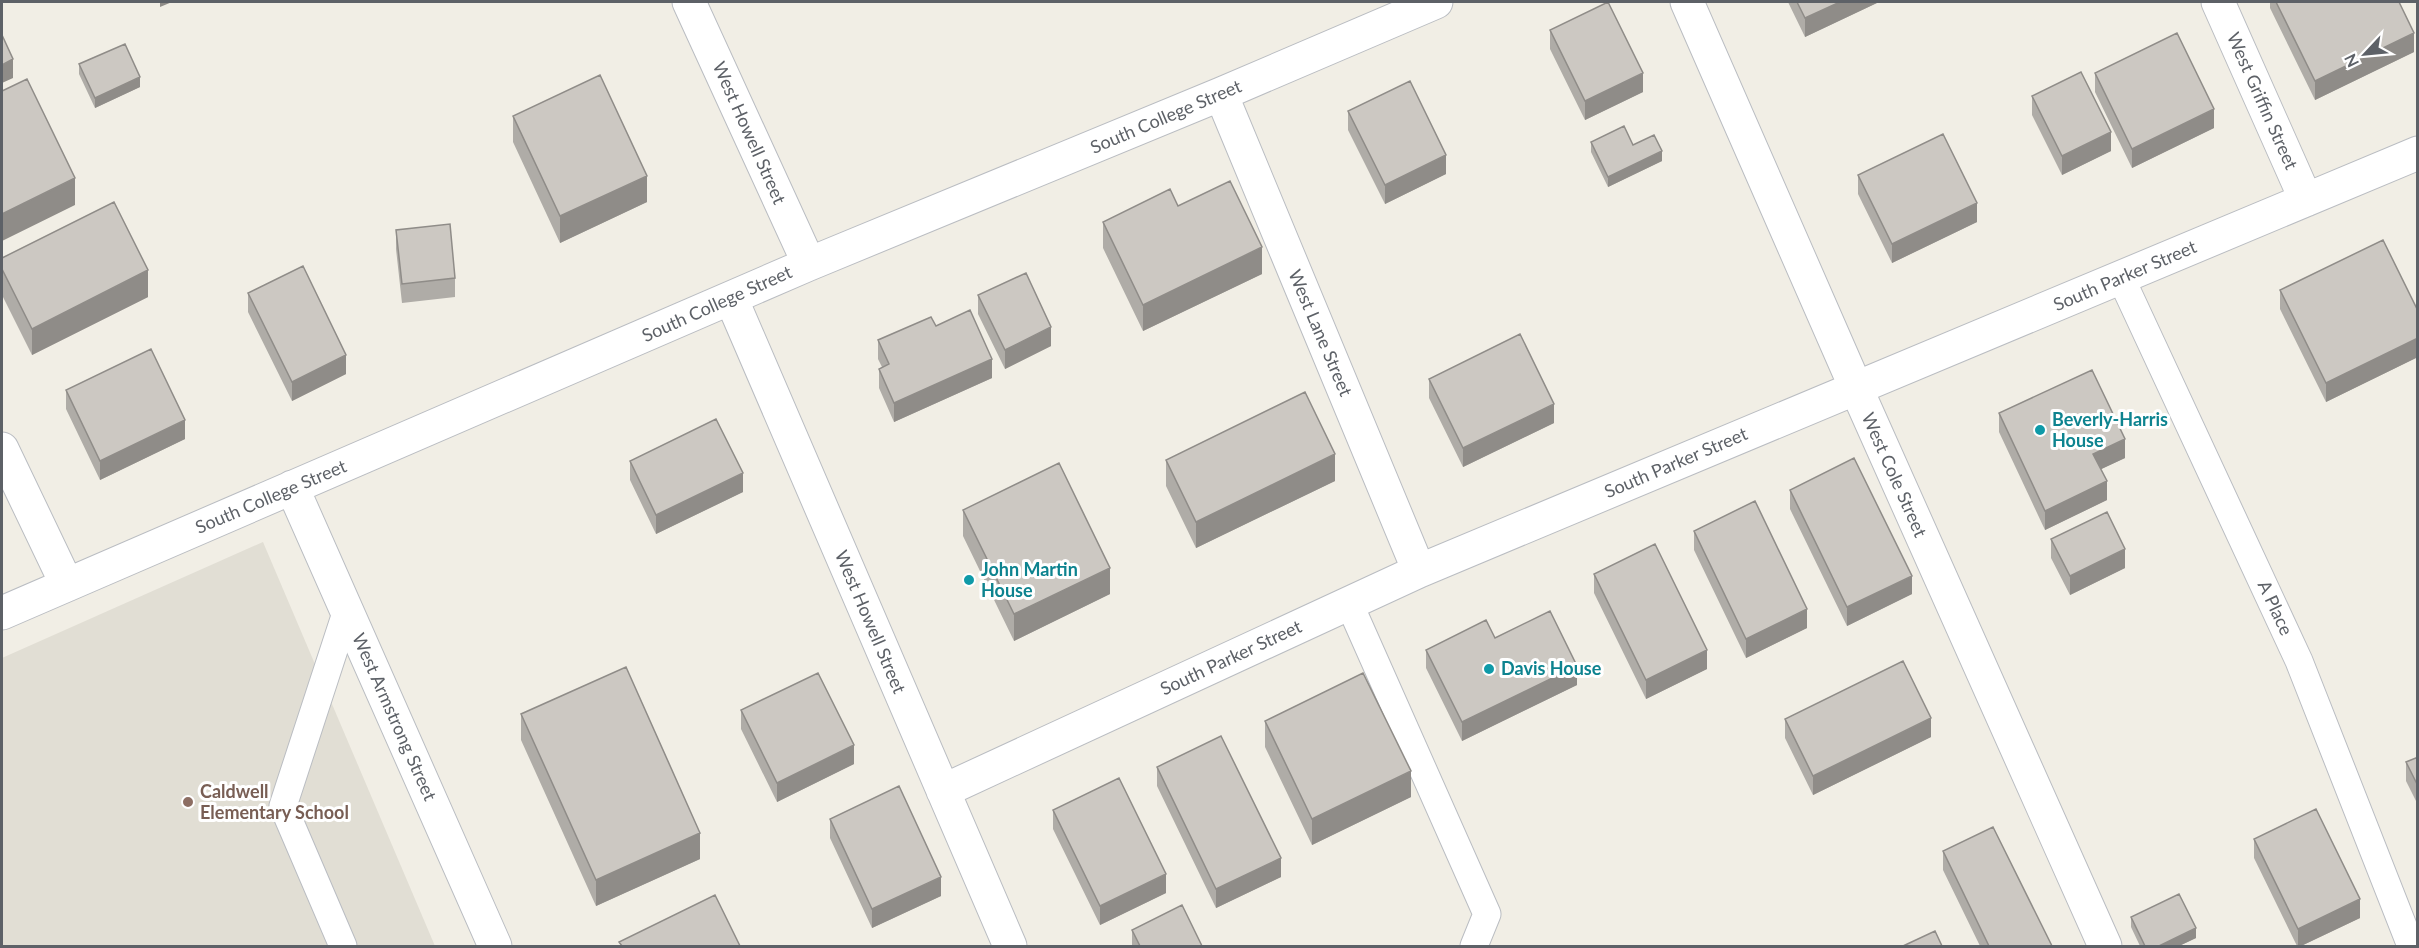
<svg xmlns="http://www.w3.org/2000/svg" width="2419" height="948" viewBox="0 0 2419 948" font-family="Lato,sans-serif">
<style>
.education{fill:#e1ded4}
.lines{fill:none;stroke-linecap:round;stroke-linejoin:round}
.service-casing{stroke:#babdc2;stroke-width:29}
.minor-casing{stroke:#babdc2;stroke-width:35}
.service{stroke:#fff;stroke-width:27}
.minor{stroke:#fff;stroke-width:33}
.wall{fill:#afaca7}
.shaded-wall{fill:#8f8c88}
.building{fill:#ccc8c2;stroke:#8f8c88;stroke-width:1.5}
.culture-dot{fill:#0f9aa8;stroke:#fff;stroke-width:2}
.education-dot{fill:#8d6e63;stroke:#fff;stroke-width:2}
.labels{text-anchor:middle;stroke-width:6;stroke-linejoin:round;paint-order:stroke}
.street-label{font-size:18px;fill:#5d6167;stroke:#fff}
.culture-label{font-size:18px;font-weight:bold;fill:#0d838f;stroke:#fff;text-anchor:start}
.education-label{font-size:18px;font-weight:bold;fill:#785e54;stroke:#fff;text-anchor:start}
</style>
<rect width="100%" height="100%" fill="#f1eee5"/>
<!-- education -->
<path class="education" d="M 263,542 L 435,946 L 2,946 L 2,658 Z"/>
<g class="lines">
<!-- service casing -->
<g class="service-casing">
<path id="service" d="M 2121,278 L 2299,661 L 2411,946
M 1349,603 L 1487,914 L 1474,946
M 343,946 L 283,806 L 347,610"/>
</g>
<!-- minor casing -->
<g class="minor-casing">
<path id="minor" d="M 689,2 L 809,264
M 1687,2 L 1856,388 L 2105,946
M 2218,2 L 2306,200
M 1221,94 L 1419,571
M 731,298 L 1010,946
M 2,449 L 67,585
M 292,487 L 495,946
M 2,613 L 809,264 L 1221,94 L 1436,2
M 943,791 L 1419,571 L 2418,153"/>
</g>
<!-- service -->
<use href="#service" class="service"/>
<!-- minor -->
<use href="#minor" class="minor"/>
</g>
<!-- wall -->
<path class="wall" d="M 1788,2 L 1879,2 L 1805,37 Z
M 2270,2 L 2399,2 L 2414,52 L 2315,100 L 2270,8 Z
M 1550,30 L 1643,92 L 1585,120 L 1550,49 Z
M 79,64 L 140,87 L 95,108 L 79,74 Z
M 2095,73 L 2214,128 L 2132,168 L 2095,92 Z
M 2032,96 L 2111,151 L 2062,175 L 2032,115 Z
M 1348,111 L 1446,174 L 1385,204 L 1348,130 Z
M 513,116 L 647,202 L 560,243 L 513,142 Z
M 1591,142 L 1633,145 L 1662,161 L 1608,187 L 1591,152 Z
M 1858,175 L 1977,222 L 1892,263 L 1858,194 Z
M 1178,206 L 1262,274 L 1143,331 L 1103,248 L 1103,222 Z
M 396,230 L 455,278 L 455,297 L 402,303 L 396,249 Z
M 2,258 L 148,297 L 32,355 L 2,295 Z
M 2280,290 L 2418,311 L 2418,357 L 2326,402 L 2280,309 Z
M 248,293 L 346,374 L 292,401 L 248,312 Z
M 978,295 L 1051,346 L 1005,369 L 978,314 Z
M 878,340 L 992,378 L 894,422 L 879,388 L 879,369 L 882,367 L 878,359 Z
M 1429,379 L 1554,423 L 1463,467 L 1429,398 Z
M 66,390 L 185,439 L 100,480 L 66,409 Z
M 1999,413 L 2125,458 L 2101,469 L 2107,500 L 2045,530 L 1999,432 Z
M 1166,460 L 1335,481 L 1196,548 L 1166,486 Z
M 630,461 L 743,492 L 656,534 L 630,480 Z
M 1790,490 L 1912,594 L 1847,626 L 1790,509 Z
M 963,510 L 1110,594 L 1014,641 L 963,536 Z
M 1694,531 L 1807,628 L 1746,658 L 1694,550 Z
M 2051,539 L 2125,568 L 2070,595 L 2051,558 Z
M 1594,574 L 1707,669 L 1646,699 L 1594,593 Z
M 1495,638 L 1577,685 L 1462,741 L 1426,668 L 1426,650 Z
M 741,710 L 854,764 L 777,802 L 741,729 Z
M 521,714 L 700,859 L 596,906 L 521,740 Z
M 1785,719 L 1931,737 L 1813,795 L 1785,738 Z
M 1265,721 L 1411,797 L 1312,845 L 1265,747 Z
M 2418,757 L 2418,805 L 2406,781 L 2406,762 Z
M 1157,767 L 1281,877 L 1216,908 L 1157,786 Z
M 1053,810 L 1166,893 L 1100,925 L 1053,829 Z
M 830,819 L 941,896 L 872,928 L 830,838 Z
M 2254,839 L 2360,918 L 2301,946 L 2297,946 L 2254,858 Z
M 1943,851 L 2052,946 L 1980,946 L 1943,870 Z
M 2131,917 L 2196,938 L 2179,946 L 2140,946 L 2131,927 Z
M 1132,930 L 1202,946 L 1132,946 Z"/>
<!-- shaded-wall -->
<path class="shaded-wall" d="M 160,2 L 172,2 L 160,7 Z
M 1840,2 L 1879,2 L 1805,37 L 1805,18 Z
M 2414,33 L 2414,52 L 2315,100 L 2315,81 Z
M 13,59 L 13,78 L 2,83 L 2,65 Z
M 1643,73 L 1643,92 L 1585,120 L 1585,101 Z
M 140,77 L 140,87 L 95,108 L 95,98 Z
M 2214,109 L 2214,128 L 2132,168 L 2132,149 Z
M 2111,132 L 2111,151 L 2062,175 L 2062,156 Z
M 1662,151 L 1662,161 L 1608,187 L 1608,177 Z
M 1446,155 L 1446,174 L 1385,204 L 1385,185 Z
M 647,176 L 647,202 L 560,243 L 560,216 Z
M 75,178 L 75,205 L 2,241 L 2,214 Z
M 1977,203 L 1977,222 L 1892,263 L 1892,244 Z
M 1262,247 L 1262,274 L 1143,331 L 1143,305 Z
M 148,270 L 148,297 L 32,355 L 32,329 Z
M 1051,327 L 1051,346 L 1005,369 L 1005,350 Z
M 2418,338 L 2418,357 L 2326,402 L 2326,383 Z
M 346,355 L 346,374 L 292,401 L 292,382 Z
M 992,359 L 992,378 L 894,422 L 894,403 Z
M 1554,404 L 1554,423 L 1463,467 L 1463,448 Z
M 185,420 L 185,439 L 100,480 L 100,461 Z
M 2125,439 L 2125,458 L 2093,473 L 2093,454 Z
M 1335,454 L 1335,481 L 1196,548 L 1196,522 Z
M 743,473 L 743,492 L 656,534 L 656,515 Z
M 2107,481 L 2107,500 L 2045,530 L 2045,511 Z
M 2125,549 L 2125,568 L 2070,595 L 2070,576 Z
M 1110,568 L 1110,594 L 1014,641 L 1014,614 Z
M 1912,576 L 1912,594 L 1847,626 L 1847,607 Z
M 1807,609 L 1807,628 L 1746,658 L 1746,639 Z
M 1707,650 L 1707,669 L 1646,699 L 1646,680 Z
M 1577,666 L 1577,685 L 1462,741 L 1462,722 Z
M 1931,718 L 1931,737 L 1813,795 L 1813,776 Z
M 854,745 L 854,764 L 777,802 L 777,783 Z
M 1411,771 L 1411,797 L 1312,845 L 1312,819 Z
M 700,833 L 700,859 L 596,906 L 596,880 Z
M 1281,858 L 1281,877 L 1216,908 L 1216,889 Z
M 1166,874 L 1166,893 L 1100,925 L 1100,906 Z
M 941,877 L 941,896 L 872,928 L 872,909 Z
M 2360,899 L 2360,918 L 2301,946 L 2298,946 L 2298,929 Z
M 2196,928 L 2196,938 L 2179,946 L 2159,946 Z"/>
<!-- building -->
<path class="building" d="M 1608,2 L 1643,73 L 1585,101 L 1550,30 Z
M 1797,2 L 1840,2 L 1805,18 Z
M 2276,2 L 2399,2 L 2414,33 L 2315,81 Z
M 2177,33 L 2214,109 L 2132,149 L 2095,73 Z
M 2,35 L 13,59 L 2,65 Z
M 125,44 L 140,77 L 95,98 L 79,64 Z
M 2081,72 L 2111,132 L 2062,156 L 2032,96 Z
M 600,75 L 647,176 L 560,216 L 513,116 Z
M 27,79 L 75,178 L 2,214 L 2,91 Z
M 1410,81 L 1446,155 L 1385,185 L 1348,111 Z
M 1624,126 L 1633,145 L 1654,135 L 1662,151 L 1608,177 L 1591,142 Z
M 1943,134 L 1977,203 L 1892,244 L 1858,175 Z
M 1230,181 L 1262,247 L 1143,305 L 1103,222 L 1170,189 L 1178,206 Z
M 114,202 L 148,270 L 32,329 L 2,269 L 2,258 Z
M 450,224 L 455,278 L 402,284 L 396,230 Z
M 2383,240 L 2418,311 L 2418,338 L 2326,383 L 2280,290 Z
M 303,266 L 346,355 L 292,382 L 248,293 Z
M 1026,273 L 1051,327 L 1005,350 L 978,295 Z
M 970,310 L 992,359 L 894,403 L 879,369 L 889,364 L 878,340 L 931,317 L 936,326 Z
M 1520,334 L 1554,404 L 1463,448 L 1429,379 Z
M 151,349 L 185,420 L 100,461 L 66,390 Z
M 2092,370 L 2125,439 L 2093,454 L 2107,481 L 2045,511 L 1999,413 Z
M 1305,392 L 1335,454 L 1196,522 L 1166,460 Z
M 716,419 L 743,473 L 656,515 L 630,461 Z
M 1854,458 L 1912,576 L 1847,607 L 1790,490 Z
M 1059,463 L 1110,568 L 1014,614 L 963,510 Z
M 1755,501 L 1807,609 L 1746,639 L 1694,531 Z
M 2107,512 L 2125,549 L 2070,576 L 2051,539 Z
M 1655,544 L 1707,650 L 1646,680 L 1594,574 Z
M 1550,611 L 1577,666 L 1462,722 L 1426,650 L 1486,620 L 1495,638 Z
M 1903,661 L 1931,718 L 1813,776 L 1785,719 Z
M 626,667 L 700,833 L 596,880 L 521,714 Z
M 818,673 L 854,745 L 777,783 L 741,710 Z
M 1363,673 L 1411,771 L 1312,819 L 1265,721 Z
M 1221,736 L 1281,858 L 1216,889 L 1157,767 Z
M 2418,757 L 2418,786 L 2406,762 Z
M 1119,778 L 1166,874 L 1100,906 L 1053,810 Z
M 899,786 L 941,877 L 872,909 L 830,819 Z
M 2316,809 L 2360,899 L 2298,929 L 2254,839 Z
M 1993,827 L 2052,946 L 1989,946 L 1943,851 Z
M 2179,894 L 2196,928 L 2159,946 L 2145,946 L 2131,917 Z
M 715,895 L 740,946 L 622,946 L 619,942 Z
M 1182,905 L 1202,946 L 1140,946 L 1132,930 Z
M 1935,931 L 1942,946 L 1903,946 Z"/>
<!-- markers -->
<g class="culture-dot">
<circle cx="2040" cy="430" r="6"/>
<circle cx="969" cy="580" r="6"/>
<circle cx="1489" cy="669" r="6"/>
</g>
<circle class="education-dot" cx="188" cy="802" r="6"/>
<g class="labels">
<!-- street labels -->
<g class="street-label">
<text transform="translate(2262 101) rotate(66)" y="6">West Griffin Street</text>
<text transform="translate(1166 117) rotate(-23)" y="6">South College Street</text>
<text transform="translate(749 133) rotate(66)" y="6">West Howell Street</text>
<text transform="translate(2125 276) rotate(-23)" y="6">South Parker Street</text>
<text transform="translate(717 304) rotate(-24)" y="6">South College Street</text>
<text transform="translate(1320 333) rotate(67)" y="6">West Lane Street</text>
<text transform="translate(1676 463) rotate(-23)" y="6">South Parker Street</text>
<text transform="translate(1894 475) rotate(66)" y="6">West Cole Street</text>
<text transform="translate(271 497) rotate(-23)" y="6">South College Street</text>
<text transform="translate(2275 608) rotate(65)" y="6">A Place</text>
<text transform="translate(870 622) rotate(67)" y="6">West Howell Street</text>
<text transform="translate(1231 658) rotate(-25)" y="6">South Parker Street</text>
<text transform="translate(394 717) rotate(66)" y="6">West Armstrong Street</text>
</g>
<!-- culture labels -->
<g class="culture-label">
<text x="2052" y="426">Beverly-Harris<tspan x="2052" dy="21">House</tspan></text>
<text x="981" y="576">John Martin<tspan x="981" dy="21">House</tspan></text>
<text x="1501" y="675">Davis House</text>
</g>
<!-- education labels -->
<g class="education-label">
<text x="200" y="798">Caldwell<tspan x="200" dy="21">Elementary School</tspan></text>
</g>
</g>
<!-- border -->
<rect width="2419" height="948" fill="none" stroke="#5d6167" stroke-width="6"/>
<!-- north arrow -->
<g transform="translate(2365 54) rotate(244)" stroke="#ffffff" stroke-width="4.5" paint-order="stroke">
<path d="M0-4.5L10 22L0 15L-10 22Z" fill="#5d6167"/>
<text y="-9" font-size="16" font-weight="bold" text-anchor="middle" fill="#5d6167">N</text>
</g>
</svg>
